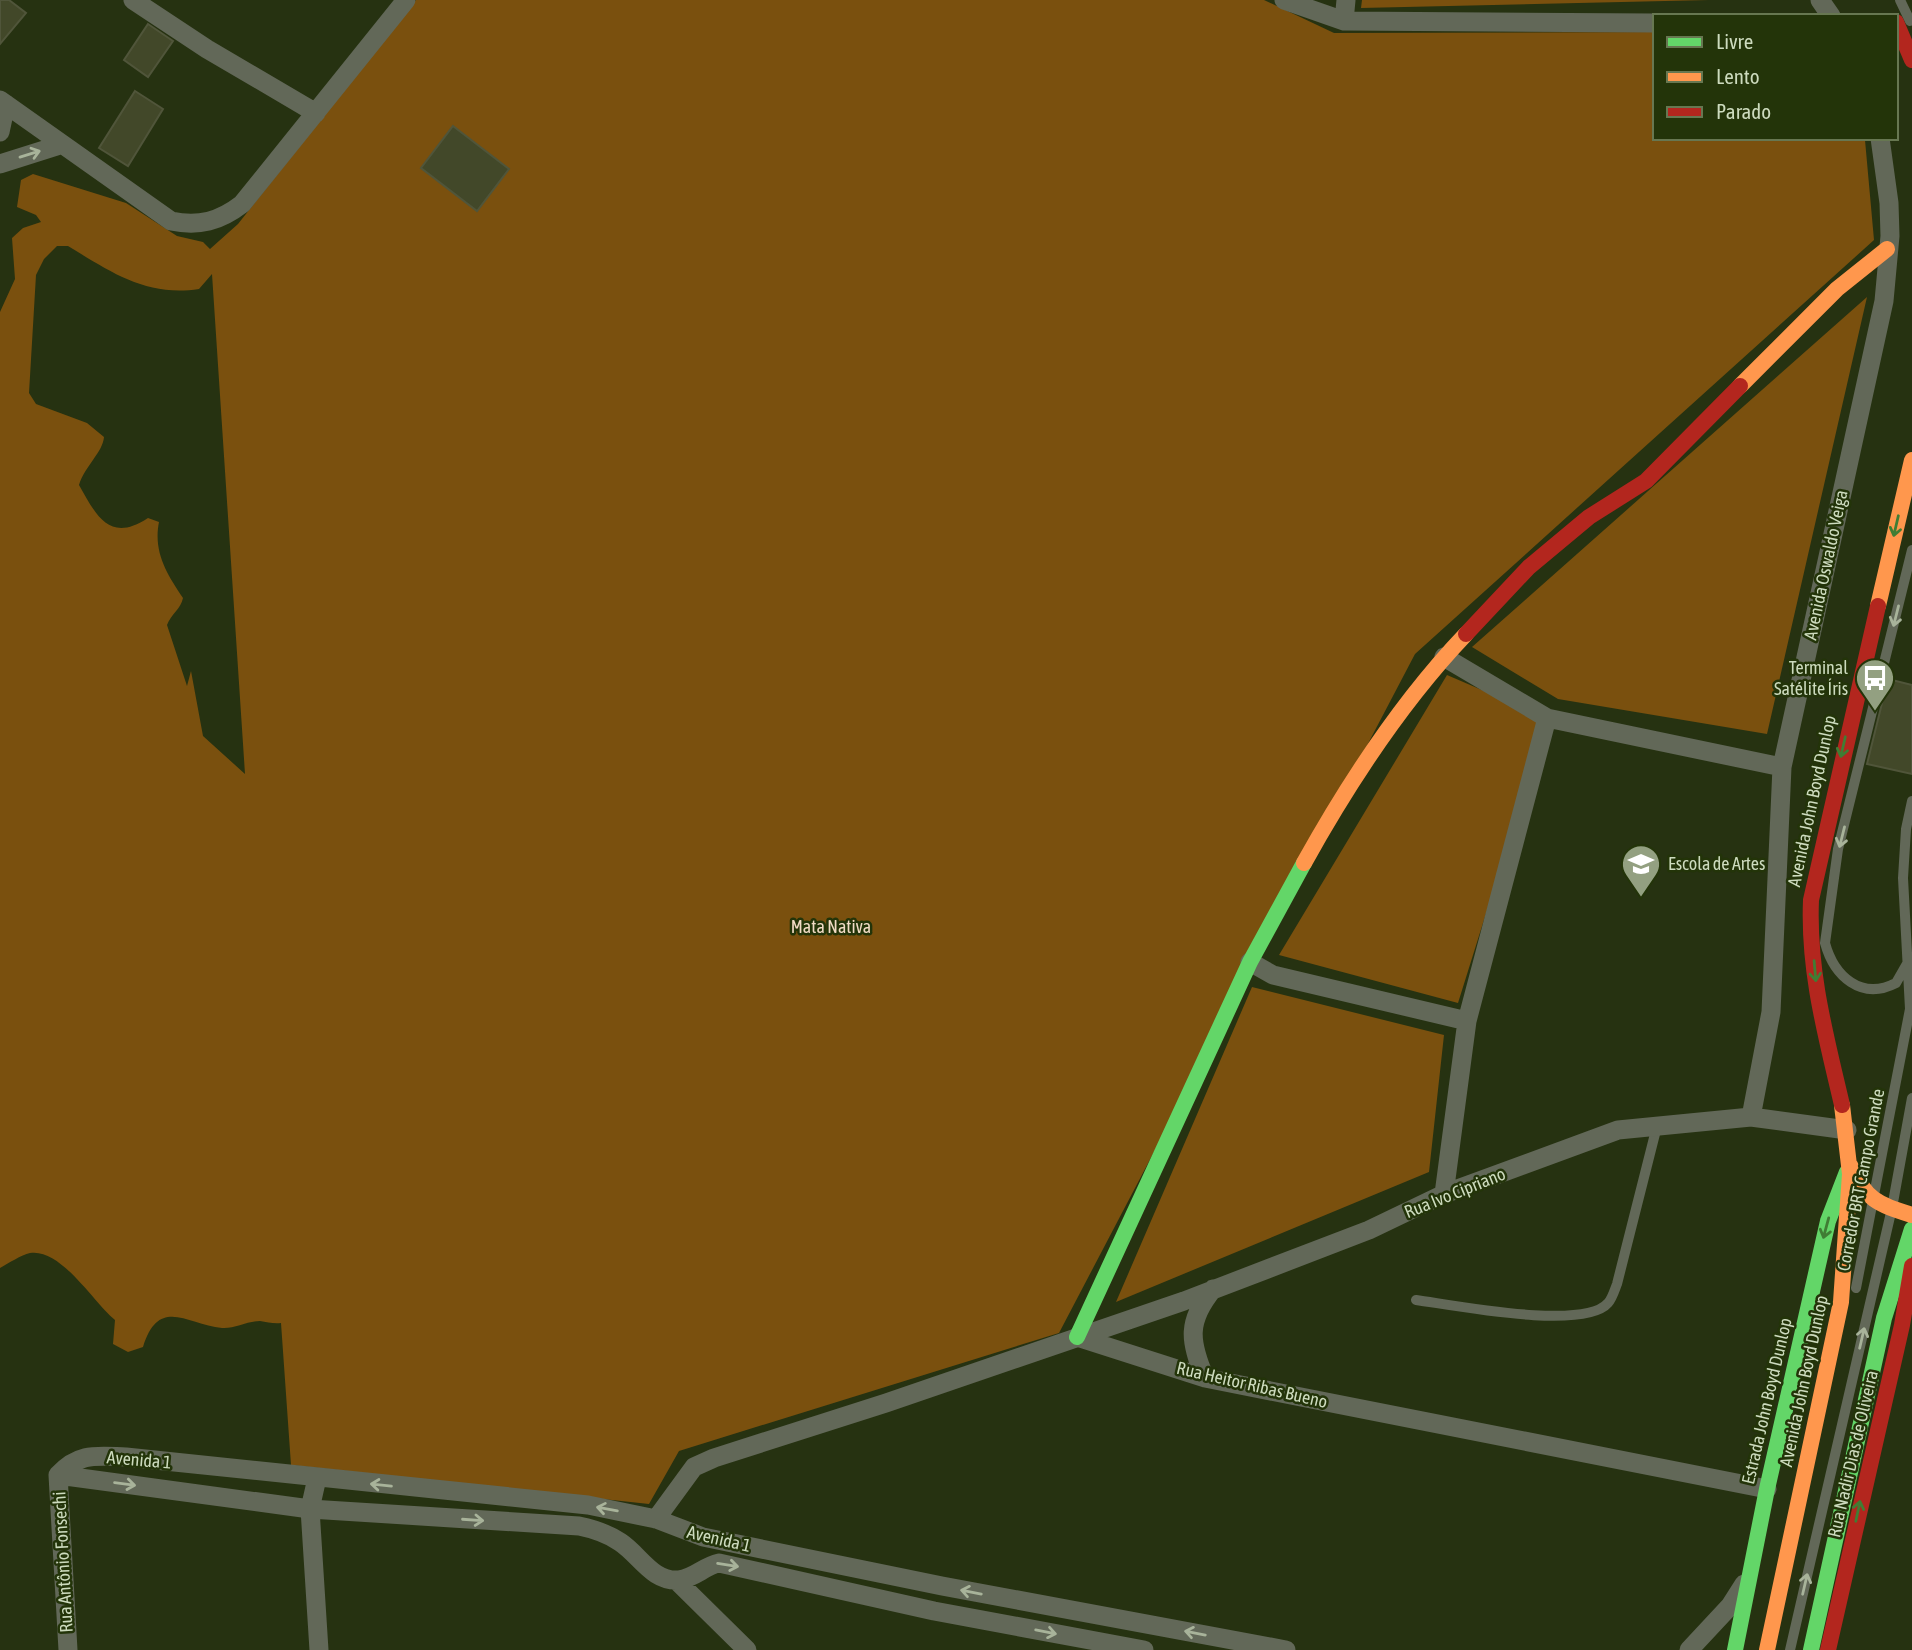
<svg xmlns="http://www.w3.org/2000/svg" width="1912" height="1650" viewBox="0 0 1912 1650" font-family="'Asap Condensed',sans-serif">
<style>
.green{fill:#7a500e;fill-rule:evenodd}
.building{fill:#424829;stroke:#50553a;stroke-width:2}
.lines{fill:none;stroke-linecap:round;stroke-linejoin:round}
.lane{stroke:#626858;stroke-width:10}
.street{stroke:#626858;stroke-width:19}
.fast{stroke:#63d668;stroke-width:16}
.slow{stroke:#ff974d;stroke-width:16}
.jam{stroke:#b3261e;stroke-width:16}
.oneway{stroke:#a8b39a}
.oneway2{stroke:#407d34}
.labels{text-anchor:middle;stroke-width:5;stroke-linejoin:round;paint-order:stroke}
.street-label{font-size:18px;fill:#cddbbe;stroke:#233409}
.poi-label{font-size:18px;fill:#cddbbe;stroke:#233409;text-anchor:end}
.park-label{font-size:18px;fill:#f1dbc5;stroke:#233409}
</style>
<rect width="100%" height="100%" fill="#263211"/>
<!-- green -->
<path class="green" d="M 416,0 L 1264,0 L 1334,33 L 1655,32 L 1655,138 L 1865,140 L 1874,240 L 1415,654 L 1059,1333 L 679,1451 L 649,1504 L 291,1465 L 281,1323 C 274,1324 267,1322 260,1321 C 247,1321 234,1329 222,1328 C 188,1325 159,1295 143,1347 L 128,1352 L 113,1344 L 115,1320 C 93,1302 61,1248 30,1253 C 21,1255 9,1263 0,1268 L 0,312 L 15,279 L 12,238 L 23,228 L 41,222 L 36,215 L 17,207 L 21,180 L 33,174 L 126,203 L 177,236 L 203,242 L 210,249 L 238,224 ZM 57,246 L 68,246 C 111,272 146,297 199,289 L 212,274 L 245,774 L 203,736 L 191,671 L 187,686 L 167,625 C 171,614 181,609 183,598 C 167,574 153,552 159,522 L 148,518 C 110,543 97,517 79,485 C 85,466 103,452 104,437 L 87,423 L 36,404 L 29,393 L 36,275 L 44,259 Z
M 1362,0 L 1709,0 L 1361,8 Z
M 1867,297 L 1767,734 L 1558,699 L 1472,647 Z
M 1447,675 L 1547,718 L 1458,1003 L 1279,955 Z
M 1252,987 L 1444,1035 L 1429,1172 L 1116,1302 Z"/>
<!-- building -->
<path class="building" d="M 0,0 L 9,0 L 26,13 L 0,44 Z
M 148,24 L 173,41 L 148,77 L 124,60 Z
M 135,91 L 163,109 L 128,166 L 99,148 Z
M 453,126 L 509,169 L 477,211 L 421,168 Z
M 1888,679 L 1912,685 L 1912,774 L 1867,764 Z"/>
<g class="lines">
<!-- lane -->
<path class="lane" d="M 1900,0 L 1910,21
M 1908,962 L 1896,983 C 1861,1001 1834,976 1825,943 L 1838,849 L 1912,550
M 1856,1288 L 1910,1009 L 1903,878 L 1906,829 L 1912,801
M 1416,1300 C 1453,1305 1584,1331 1608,1303 C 1612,1299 1615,1289 1617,1284 L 1657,1126
M 1790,1650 L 1892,1208 L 1912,1098"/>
<!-- street -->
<path class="street" d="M 133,0 L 207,49 L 316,113
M 1284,0 L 1344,21 L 1655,23
M 1820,0 L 1831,16
M 1344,21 L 1346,0
M 0,100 L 171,221 C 199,227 220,221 242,204 L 406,0
M 0,132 L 6,104
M 0,164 L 60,145
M 1444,657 L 1547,718 L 1782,767
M 1250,962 L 1273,975 L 1467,1021
M 1751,1117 L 1771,1012 L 1782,767 L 1884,301 L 1890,236 L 1889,203 L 1880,138
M 1444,1194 L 1467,1021 L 1547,718
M 1077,1337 L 1205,1378 L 1767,1489
M 1205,1378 C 1189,1341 1187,1321 1213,1289
M 58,1475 C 79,1452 97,1456 126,1457 L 588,1505 L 656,1519 L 703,1537 L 942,1586 L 1286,1650
M 58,1475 L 310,1509 L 579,1526 C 594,1529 608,1534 620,1542 C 640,1555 652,1582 679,1580 C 695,1578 704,1566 719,1563 L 934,1611 L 1144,1650
M 58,1475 L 68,1650
M 317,1478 L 310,1509 L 319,1650
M 656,1519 L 694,1467 L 714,1458 L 886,1403 L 1184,1301 L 1369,1230 L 1444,1194 L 1618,1130 L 1751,1117 L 1847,1130
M 676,1580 L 747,1650
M 1689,1650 L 1730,1606 L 1744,1584"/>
<!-- fast -->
<path class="fast" d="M 1077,1337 L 1250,962 L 1304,863
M 1735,1650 L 1767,1489 L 1828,1221 L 1847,1172
M 1811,1650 L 1884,1318 L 1912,1229"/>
<!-- slow -->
<path class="slow" d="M 1740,386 L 1837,289 L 1887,249
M 1878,606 L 1912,460
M 1304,863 C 1349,782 1402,701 1466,634
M 1850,1165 C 1866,1200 1877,1204 1912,1215
M 1767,1650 L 1841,1302 L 1850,1174 L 1842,1105"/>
<!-- jam -->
<path class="jam" d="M 1896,22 L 1912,60
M 1466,634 L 1529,567 L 1589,517 L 1646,481 L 1740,386
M 1842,1105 C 1826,1036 1808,972 1811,900 L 1878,606
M 1828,1650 L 1902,1325 L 1912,1266"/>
</g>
<!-- one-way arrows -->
<defs><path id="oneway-shaft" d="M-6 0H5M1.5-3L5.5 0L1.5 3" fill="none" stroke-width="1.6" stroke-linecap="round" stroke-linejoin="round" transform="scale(1.75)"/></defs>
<g class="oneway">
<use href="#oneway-shaft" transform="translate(30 154) rotate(-17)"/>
<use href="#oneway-shaft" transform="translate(1896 616) rotate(104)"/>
<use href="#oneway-shaft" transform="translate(1842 837) rotate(104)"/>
<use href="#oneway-shaft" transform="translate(1862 1338) rotate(-77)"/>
<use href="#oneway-shaft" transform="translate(125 1484) rotate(7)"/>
<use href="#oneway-shaft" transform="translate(381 1485) rotate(-174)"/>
<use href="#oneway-shaft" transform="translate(607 1509) rotate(-170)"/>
<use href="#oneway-shaft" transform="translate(473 1520) rotate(4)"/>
<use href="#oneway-shaft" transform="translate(728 1565) rotate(9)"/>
<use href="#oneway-shaft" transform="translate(1805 1584) rotate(-77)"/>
<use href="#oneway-shaft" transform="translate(971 1592) rotate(-169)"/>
<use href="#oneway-shaft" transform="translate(1046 1632) rotate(11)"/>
<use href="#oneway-shaft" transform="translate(1195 1633) rotate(-169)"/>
</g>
<g class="oneway2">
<use href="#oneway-shaft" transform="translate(1896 526) rotate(103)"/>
<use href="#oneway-shaft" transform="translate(1843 747) rotate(103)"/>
<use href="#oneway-shaft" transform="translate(1815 971) rotate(85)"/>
<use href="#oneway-shaft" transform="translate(1826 1228) rotate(105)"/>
<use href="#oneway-shaft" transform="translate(1858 1511) rotate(-78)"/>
</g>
<!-- icons -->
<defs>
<g id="bus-pin" transform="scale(2.0125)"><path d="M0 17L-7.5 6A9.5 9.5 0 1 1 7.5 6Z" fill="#93a081" stroke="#233409"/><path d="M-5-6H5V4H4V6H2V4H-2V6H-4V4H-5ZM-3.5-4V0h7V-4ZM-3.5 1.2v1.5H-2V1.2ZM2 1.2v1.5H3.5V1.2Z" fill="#fff"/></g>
<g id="school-pin" transform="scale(2.0125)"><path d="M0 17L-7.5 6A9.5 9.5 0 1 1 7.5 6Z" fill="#93a081" stroke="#233409"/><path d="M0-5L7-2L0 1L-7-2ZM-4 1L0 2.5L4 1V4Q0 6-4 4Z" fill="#fff"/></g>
</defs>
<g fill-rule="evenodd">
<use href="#bus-pin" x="1875" y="678"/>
<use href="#school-pin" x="1641" y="864"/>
</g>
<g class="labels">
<!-- street labels -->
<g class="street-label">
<text transform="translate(1826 565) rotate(-78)" y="6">Avenida Oswaldo Veiga</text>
<text transform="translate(1812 801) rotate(-78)" y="6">Avenida John Boyd Dunlop</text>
<text transform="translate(1861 1180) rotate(-79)" y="6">Corredor BRT Campo Grande</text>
<text transform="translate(1455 1193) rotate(-22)" y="6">Rua Ivo Cipriano</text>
<text transform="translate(1804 1381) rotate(-78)" y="6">Avenida John Boyd Dunlop</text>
<text transform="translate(1252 1385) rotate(13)" y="6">Rua Heitor Ribas Bueno</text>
<text transform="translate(1767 1401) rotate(-77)" y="6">Estrada John Boyd Dunlop</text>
<text transform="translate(1853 1454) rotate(-77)" y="6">Rua Nadir Dias de Oliveira</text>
<text transform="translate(139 1460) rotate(5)" y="6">Avenida 1</text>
<text transform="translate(719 1539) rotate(13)" y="6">Avenida 1</text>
<text transform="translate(63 1562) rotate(-93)" y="6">Rua Antônio Fonsechi</text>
</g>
<!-- poi labels -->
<g class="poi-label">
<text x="1848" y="674">Terminal<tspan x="1848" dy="21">Satélite Íris</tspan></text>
<text x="1668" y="870" text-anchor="start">Escola de Artes</text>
</g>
<!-- park labels -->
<g class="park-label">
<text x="831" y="933">Mata Nativa</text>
</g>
</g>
<!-- legend -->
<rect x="1653" y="14" width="245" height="126" fill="#233409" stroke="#677751" stroke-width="2"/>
<rect x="1667" y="37" width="35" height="10" fill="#63d668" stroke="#677751" stroke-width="2"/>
<text x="1716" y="49" font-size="21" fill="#cddbbe">Livre</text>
<rect x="1667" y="72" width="35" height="10" fill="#ff974d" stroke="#677751" stroke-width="2"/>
<text x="1716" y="84" font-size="21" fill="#cddbbe">Lento</text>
<rect x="1667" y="107" width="35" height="10" fill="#b3261e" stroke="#677751" stroke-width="2"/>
<text x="1716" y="119" font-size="21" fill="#cddbbe">Parado</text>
</svg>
